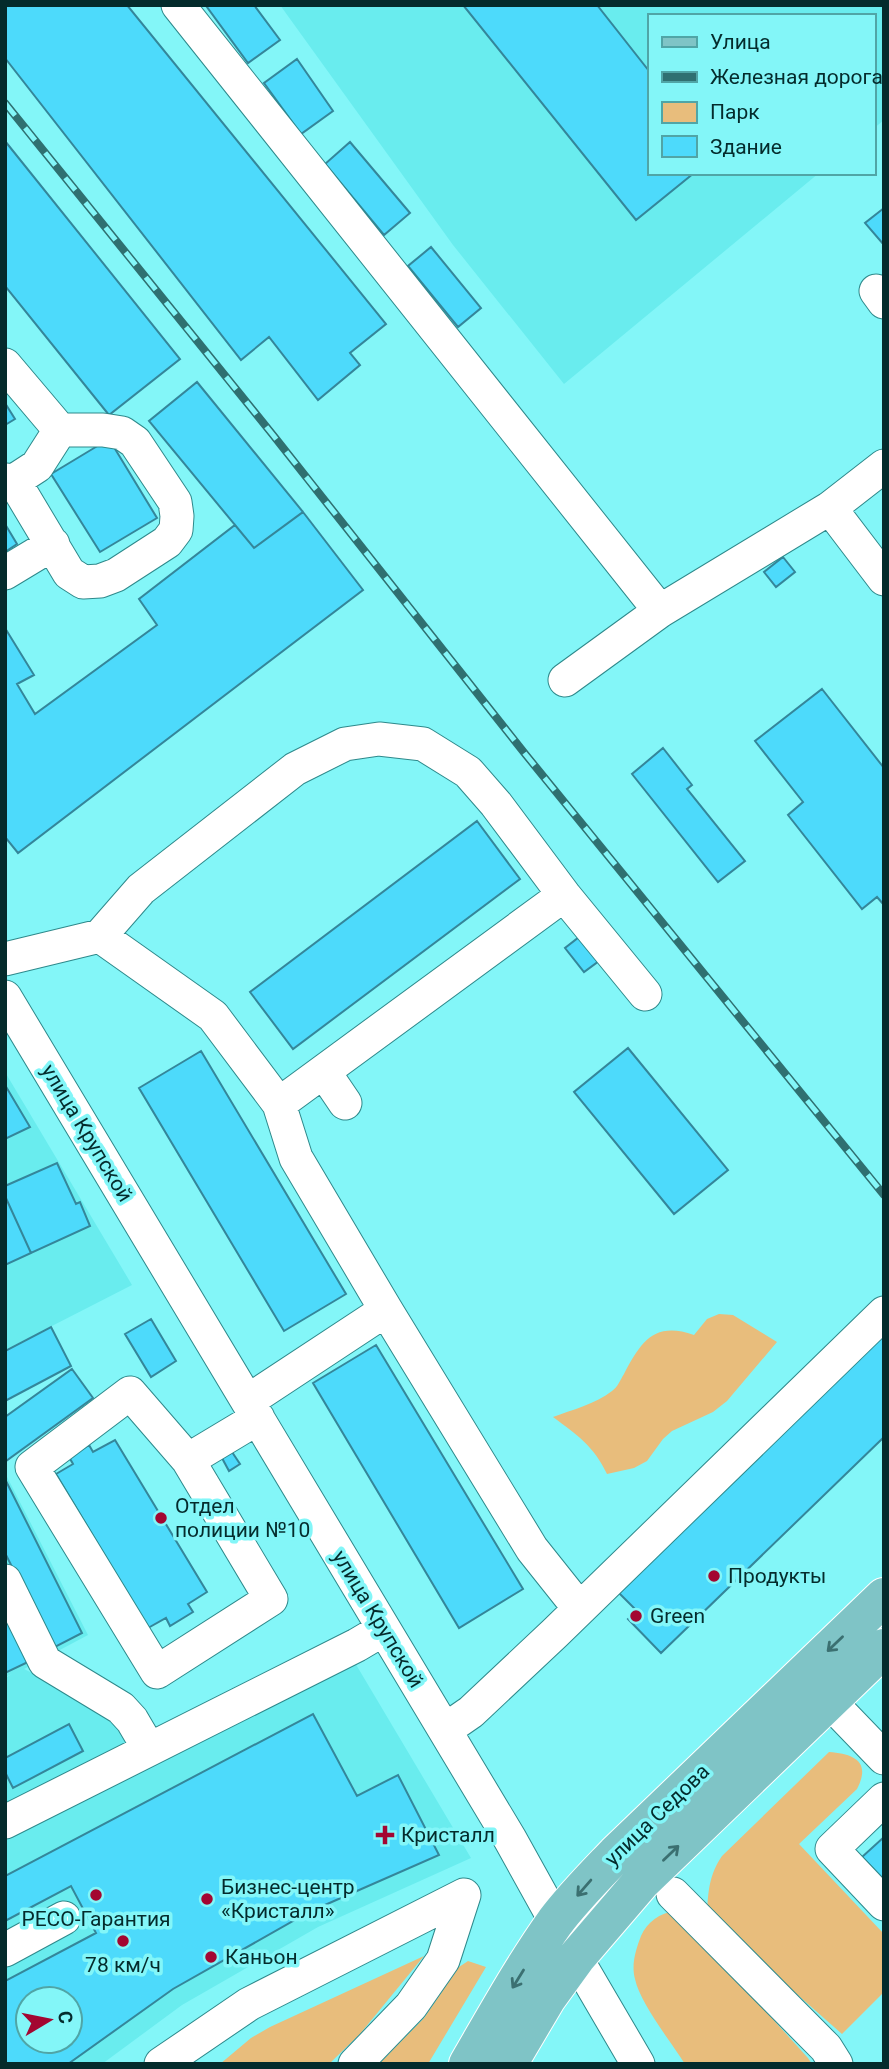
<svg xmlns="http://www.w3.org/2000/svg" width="889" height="2069" viewBox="0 0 889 2069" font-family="Roboto,sans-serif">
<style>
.built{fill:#69ecee;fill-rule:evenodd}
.green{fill:#e8bd7c}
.building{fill:#4ddafb;stroke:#34869a;stroke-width:2;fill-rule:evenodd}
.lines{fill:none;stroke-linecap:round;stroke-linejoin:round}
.minor-casing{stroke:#2e898b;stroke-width:35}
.major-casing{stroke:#fff;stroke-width:40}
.minor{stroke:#fff;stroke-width:33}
.major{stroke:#7fc4c6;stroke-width:38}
.rail-casing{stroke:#2f7071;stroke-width:8}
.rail{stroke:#83f6f8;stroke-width:5;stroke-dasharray:16;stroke-linecap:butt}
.oneway{stroke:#3b7071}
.poi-dot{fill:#a30631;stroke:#83f6f8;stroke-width:2.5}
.labels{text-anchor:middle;stroke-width:7;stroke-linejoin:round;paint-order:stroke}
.street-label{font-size:21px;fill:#042b2c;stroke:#83f6f8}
.poi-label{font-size:21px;fill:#042b2c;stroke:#83f6f8;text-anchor:start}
</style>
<rect width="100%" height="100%" fill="#83f6f8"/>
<!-- built -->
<path class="built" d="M 280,5 L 884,5 L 884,120 L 873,129 L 873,16 L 649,16 L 649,173 L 819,173 L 564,384 L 453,245 Z
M 5,1072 L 132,1285 L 5,1350 Z
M 5,1473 L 88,1635 L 24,1669 L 108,1710 L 128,1744 L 342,1641 L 471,1858 L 318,1927 L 182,2005 L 102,2064 L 5,2064 L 5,1678 L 12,1674 L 5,1677 ZM 28,1999 L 70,1999 L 70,2041 L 28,2041 Z"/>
<!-- green -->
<path class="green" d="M 719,1314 L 733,1315 L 777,1342 L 727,1401 L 713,1412 L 672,1431 L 663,1439 L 647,1461 L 634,1468 L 607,1474 C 594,1446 577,1435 553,1417 C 571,1410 596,1404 612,1391 C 618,1387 620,1380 624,1374 C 641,1342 654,1321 694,1335 L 707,1319 Z
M 829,1752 C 855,1754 871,1762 857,1789 L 799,1844 L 884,1934 L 884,1992 L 842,2034 L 707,1915 C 708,1892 709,1875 722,1856 Z
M 675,1911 L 808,2058 L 812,2064 L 685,2064 C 671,2042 640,2003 635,1979 C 631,1965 636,1949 641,1936 C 647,1922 660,1913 675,1911 Z
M 424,1956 L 360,2034 L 329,2064 L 220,2064 L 251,2038 L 270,2027 Z
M 468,1961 L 486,1967 L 428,2064 L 379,2064 L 424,2018 L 459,1967 Z"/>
<!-- building -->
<path class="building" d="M 5,5 L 127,5 L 386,324 L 350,353 L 360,365 L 318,400 L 269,337 L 241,360 L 5,58 Z
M 209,5 L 254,5 L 280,40 L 248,63 L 207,7 Z
M 463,5 L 597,5 L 649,71 L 649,173 L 694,173 L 636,220 Z
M 297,59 L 333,111 L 301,134 L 264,83 Z
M 5,141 L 180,359 L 109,415 L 5,286 Z
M 350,142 L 410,213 L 384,235 L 325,164 Z
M 884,208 L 884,245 L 865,223 Z
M 431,247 L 481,308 L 458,327 L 408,266 Z
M 197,382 L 303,512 L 254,548 L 149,421 Z
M 5,403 L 15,419 L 5,425 Z
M 109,439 L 157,518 L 100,552 L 51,474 Z
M 303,512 L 363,590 L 18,853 L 5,837 L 5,628 L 34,675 L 17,684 L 35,714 L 157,625 L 139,599 L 235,525 L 254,548 Z
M 5,524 L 17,544 L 5,552 Z
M 783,557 L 795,572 L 776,587 L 764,572 Z
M 822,689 L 884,768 L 884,905 L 877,897 L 862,909 L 788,815 L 803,802 L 755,741 Z
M 663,748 L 692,785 L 687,789 L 745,861 L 718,882 L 632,774 Z
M 477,821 L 520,879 L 293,1049 L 250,992 Z
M 583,934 L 603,958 L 584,972 L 565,948 Z
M 628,1048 L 728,1170 L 674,1214 L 574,1092 Z
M 201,1051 L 346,1294 L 284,1331 L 139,1088 Z
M 5,1085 L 30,1127 L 5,1139 Z
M 57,1163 L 76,1204 L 80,1202 L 90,1226 L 31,1253 L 5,1196 L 5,1186 Z
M 5,1196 L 31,1253 L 5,1265 Z
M 151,1319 L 176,1361 L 151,1377 L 125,1334 Z
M 51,1327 L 71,1366 L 5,1401 L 5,1351 Z
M 884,1331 L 884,1437 L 661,1653 L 628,1619 L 637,1611 L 616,1590 Z
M 376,1345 L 523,1589 L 459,1628 L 313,1383 Z
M 72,1369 L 93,1398 L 6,1461 L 5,1417 Z
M 115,1440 L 207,1592 L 188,1604 L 193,1612 L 170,1626 L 166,1618 L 148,1628 L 56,1474 L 73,1464 L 69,1457 L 89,1445 L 93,1452 Z
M 232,1452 L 240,1464 L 229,1471 L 222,1458 Z
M 5,1479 L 82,1633 L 53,1648 L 5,1553 Z
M 5,1617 L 28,1662 L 5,1673 Z
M 313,1714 L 357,1796 L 398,1775 L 439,1855 L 309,1912 L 173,1989 L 68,2064 L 5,2064 L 5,1981 L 96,1933 L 71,1886 L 5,1921 L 5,1876 ZM 28,1999 L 70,1999 L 70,2041 L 28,2041 Z
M 69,1724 L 83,1751 L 13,1788 L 5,1772 L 5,1758 Z
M 884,1837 L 884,1880 L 862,1857 Z"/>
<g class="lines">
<!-- minor casing -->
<g class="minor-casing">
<path id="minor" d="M 178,5 L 660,611
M 876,291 L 884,302
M 5,365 L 60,430 L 103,430 L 122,433 L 135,442 L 175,502 L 177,516 L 176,530 L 167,542 L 116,575 L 100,581 L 83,582 L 69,573 L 14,481 L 5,480
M 14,481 L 37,466 L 60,430
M 830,508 L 884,579
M 5,573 L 53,544
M 565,680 L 660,611 L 830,508 L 884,466
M 100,936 L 213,1016 L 279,1104 L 296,1158 L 386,1310 L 532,1549 L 579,1608
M 5,959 L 100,936 L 141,889 L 295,769 L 345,744 L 379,739 L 423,744 L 468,772 L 496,804 L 564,895 L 645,994
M 5,997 L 510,1839 L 576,1958 L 638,2064
M 324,1072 L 345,1103
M 279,1104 L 564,895
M 248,1401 L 386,1310
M 188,1460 L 130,1393 L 32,1467 L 157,1672 L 271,1599 L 188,1460 L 258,1418
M 5,1581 L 45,1662 L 121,1708 L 132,1720 L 149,1749
M 829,1701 L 884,1758
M 445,1730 L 471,1712 L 555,1633 L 884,1313
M 884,1799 L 832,1849 L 884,1904
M 5,1822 L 357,1645 L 384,1629
M 673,1894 L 826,2048 L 836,2064
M 5,1950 L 64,1918
M 161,2064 L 249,2004 L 464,1895 L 443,1960 L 411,2006 L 355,2064"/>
</g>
<!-- major casing -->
<g class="major-casing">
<path id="major" d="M 468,2064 C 496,2016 523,1967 555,1922 C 573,1898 595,1876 616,1854 L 884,1597
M 508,2064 L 547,1998 L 576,1958 L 642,1881 L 884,1648"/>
</g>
<!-- minor -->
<use href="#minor" class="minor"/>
<!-- major -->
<use href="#major" class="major"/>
<!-- rail casing -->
<g class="rail-casing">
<path id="rail" d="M 5,103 L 273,435 L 526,755 L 884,1195"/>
</g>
<!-- rail -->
<use href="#rail" class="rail"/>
</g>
<!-- one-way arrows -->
<defs><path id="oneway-shaft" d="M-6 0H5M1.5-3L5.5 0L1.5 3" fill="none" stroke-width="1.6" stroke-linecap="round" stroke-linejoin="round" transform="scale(1.75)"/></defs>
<g class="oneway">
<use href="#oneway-shaft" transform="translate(835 1644) rotate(136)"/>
<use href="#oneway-shaft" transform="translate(671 1853) rotate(-44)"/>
<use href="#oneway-shaft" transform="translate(584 1888) rotate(131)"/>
<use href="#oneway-shaft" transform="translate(518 1979) rotate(122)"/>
</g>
<!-- markers -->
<g class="poi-dot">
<circle cx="161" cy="1518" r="7"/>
<circle cx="714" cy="1576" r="7"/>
<circle cx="636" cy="1616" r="7"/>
<path d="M381.5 1824.5h7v7h7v7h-7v7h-7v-7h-7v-7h7z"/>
<circle cx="96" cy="1895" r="7"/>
<circle cx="207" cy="1899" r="7"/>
<circle cx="123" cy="1941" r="7"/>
<circle cx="211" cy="1957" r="7"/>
</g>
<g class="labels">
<!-- street labels -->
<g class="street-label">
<text transform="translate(87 1133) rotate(59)" y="7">улица Крупской</text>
<text transform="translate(378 1619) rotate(59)" y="7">улица Крупской</text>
<text transform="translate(657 1815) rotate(-44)" y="7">улица Седова</text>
</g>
<!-- poi labels -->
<g class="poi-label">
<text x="175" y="1513">Отдел<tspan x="175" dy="24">полиции №10</tspan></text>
<text x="728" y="1583">Продукты</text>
<text x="650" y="1623">Green</text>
<text x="401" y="1842">Кристалл</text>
<text x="221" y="1894">Бизнес-центр<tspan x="221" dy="24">«Кристалл»</tspan></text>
<text x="96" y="1926" text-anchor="middle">РЕСО-Гарантия</text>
<text x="225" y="1964">Каньон</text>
<text x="123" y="1972" text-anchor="middle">78 км/ч</text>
</g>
</g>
<!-- border -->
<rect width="889" height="2069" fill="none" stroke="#042b2c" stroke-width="14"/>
<!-- legend -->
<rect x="648" y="14" width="228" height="161" fill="#83f6f8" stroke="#50a5a6" stroke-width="2"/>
<rect x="662" y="37" width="35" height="10" fill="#7fc4c6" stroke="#50a5a6" stroke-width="2"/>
<text x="710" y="49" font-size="21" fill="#042b2c">Улица</text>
<rect x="662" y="72" width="35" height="10" fill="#2f7071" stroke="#50a5a6" stroke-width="2"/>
<text x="710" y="84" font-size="21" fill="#042b2c">Железная дорога</text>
<rect x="662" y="102" width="35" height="21" fill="#e8bd7c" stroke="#50a5a6" stroke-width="2"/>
<text x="710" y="119" font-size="21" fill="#042b2c">Парк</text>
<rect x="662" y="136" width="35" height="21" fill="#4ddafb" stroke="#50a5a6" stroke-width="2"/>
<text x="710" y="154" font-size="21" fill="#042b2c">Здание</text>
<!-- north arrow -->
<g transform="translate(49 2020) rotate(80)"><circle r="33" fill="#83f6f8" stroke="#50a5a6" stroke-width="2"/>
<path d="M0-5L12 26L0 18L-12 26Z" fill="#a30631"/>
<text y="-10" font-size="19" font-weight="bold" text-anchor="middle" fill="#042b2c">С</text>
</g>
</svg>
